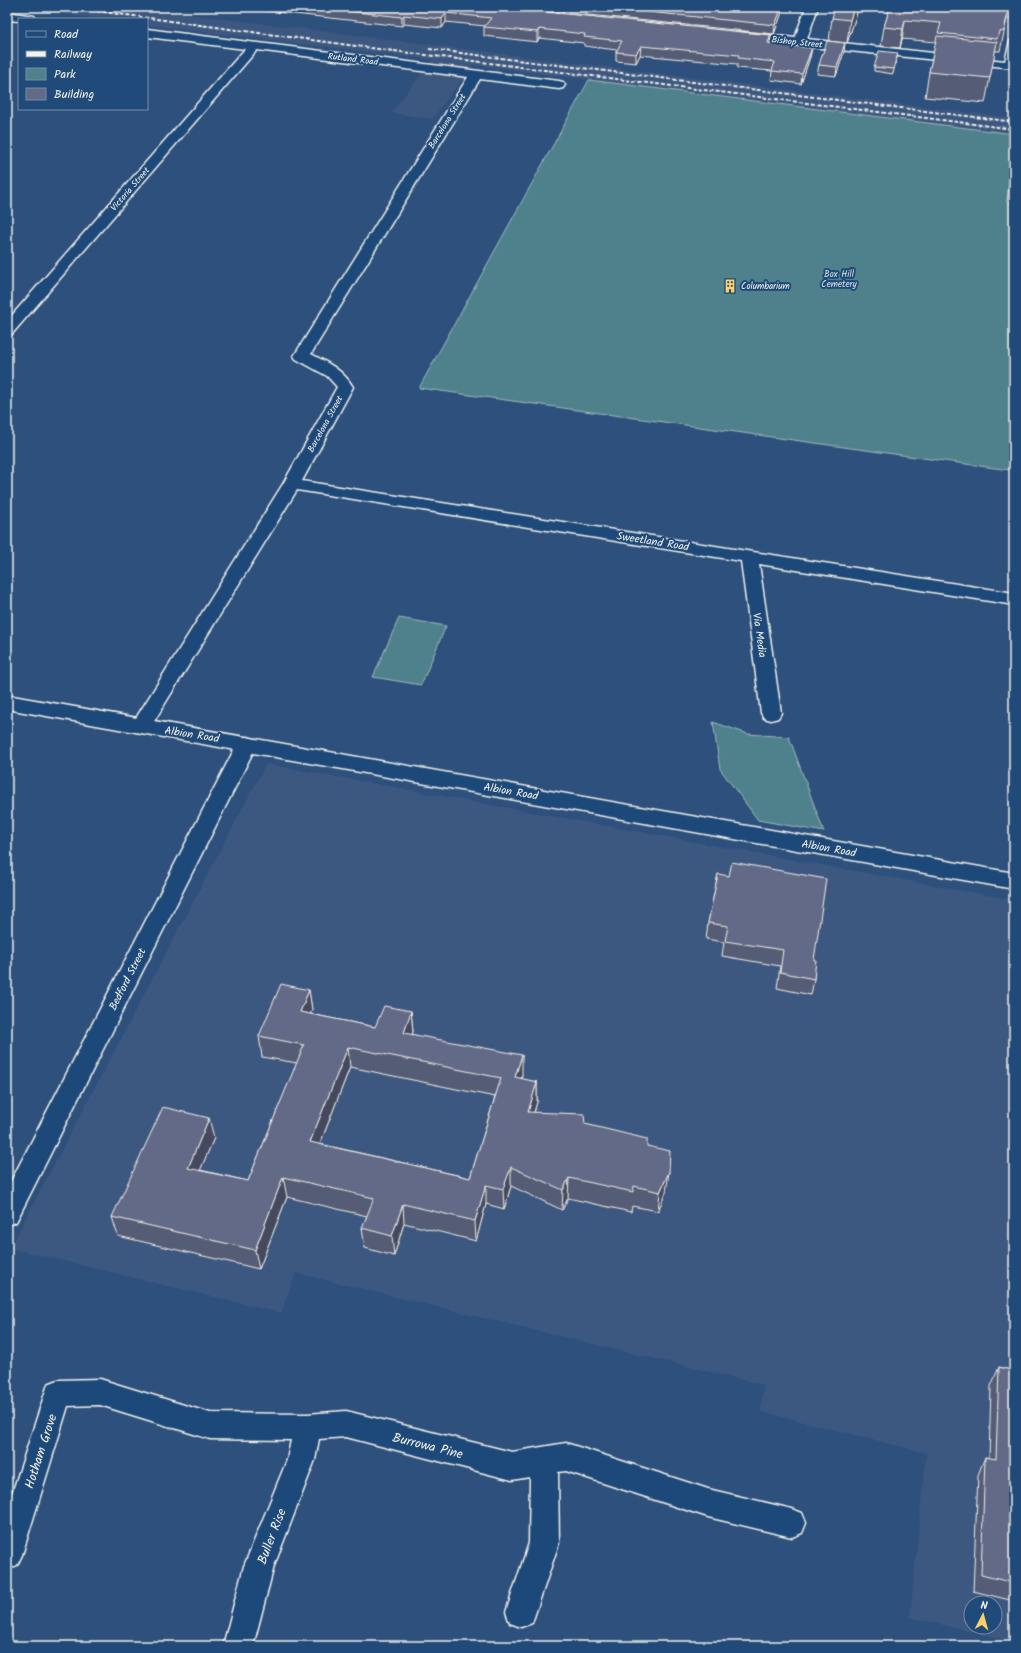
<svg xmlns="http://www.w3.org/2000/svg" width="1021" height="1653" viewBox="0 0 1021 1653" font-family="Kalam,sans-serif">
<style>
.built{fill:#3d5880;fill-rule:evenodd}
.green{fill:#50818c;stroke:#a2b9ba}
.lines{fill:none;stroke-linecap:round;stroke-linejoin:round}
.minor-casing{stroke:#f4f1e8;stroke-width:3}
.tertiary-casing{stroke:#f4f1e8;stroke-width:3}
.minor{fill:#1f4a7a;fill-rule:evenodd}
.tertiary{fill:#1f4a7a;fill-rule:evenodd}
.rail{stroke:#f4f1e8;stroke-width:2;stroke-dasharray:4 2;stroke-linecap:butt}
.wall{fill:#555b75;stroke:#f4f1e8;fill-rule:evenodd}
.shaded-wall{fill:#454a5f;stroke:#f4f1e8}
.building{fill:#636a88;stroke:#f4f1e8;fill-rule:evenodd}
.labels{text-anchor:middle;stroke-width:4;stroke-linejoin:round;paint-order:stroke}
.far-street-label{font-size:9px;fill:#f4f1e8;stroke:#1f4a7a}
.far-park-label{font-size:9px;fill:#dbe0da;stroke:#1f4a7a}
.far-poi-label{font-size:9px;fill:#f4f1e8;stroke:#1f4a7a;text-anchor:start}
.street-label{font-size:11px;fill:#f4f1e8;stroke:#1f4a7a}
.near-street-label{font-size:13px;fill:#f4f1e8;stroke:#1f4a7a}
</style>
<rect width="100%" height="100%" fill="#2d507d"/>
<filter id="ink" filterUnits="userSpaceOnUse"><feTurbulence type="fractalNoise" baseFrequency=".025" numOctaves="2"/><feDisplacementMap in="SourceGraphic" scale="8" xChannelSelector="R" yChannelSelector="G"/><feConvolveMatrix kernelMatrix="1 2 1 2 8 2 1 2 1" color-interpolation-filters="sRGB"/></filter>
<g filter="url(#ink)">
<!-- built -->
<path class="built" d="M 7,7 L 130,7 L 1014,118 L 1014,134 L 473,65 L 432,119 L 391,113 L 432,60 L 147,25 L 147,19 L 101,19 Z
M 266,764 L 1014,900 L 1014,1642 L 910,1617 L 926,1453 L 760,1411 L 764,1385 L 296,1273 L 281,1313 L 10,1248 ZM 971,1603 L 995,1603 L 995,1627 L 971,1627 Z"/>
<!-- green -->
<path class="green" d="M 589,80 L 1014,134 L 1014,439 L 1009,470 L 419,388 Z
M 399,618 L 446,626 L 421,685 L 373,677 Z
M 713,722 L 748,734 L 789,737 L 824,832 L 758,820 L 720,769 Z"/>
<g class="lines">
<!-- minor casing -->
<g class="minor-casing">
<path id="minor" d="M 806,7 L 818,7 L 807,39 L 1005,61 L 1010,41 L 1014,40 L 1014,68 L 743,40 L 739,39 L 737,36 L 739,33 L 743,32 L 795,38 Z
M 7,12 L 34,16 L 36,19 L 19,19 L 19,21 L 7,20 Z
M 147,29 L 559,81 L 563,82 L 565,85 L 563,88 L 559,89 L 480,79 L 311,354 C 328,363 343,370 353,387 L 302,481 L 1014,593 L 1014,605 L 759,564 L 781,713 L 778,718 L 771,720 L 764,718 L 761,713 L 741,561 L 297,490 L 148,731 L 141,733 L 134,731 L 131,726 L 283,484 L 337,387 L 327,376 L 296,359 L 294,356 L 468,77 L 257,50 L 12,334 L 7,336 L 7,321 L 245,49 L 147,37 Z
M 247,737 L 254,739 L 257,744 L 16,1222 L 7,1225 L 7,1189 L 237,744 L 240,739 Z
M 100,1379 L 210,1413 L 307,1414 L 346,1411 L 512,1452 L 566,1443 L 708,1489 L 792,1509 L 802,1513 L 806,1523 L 802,1533 L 792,1537 L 708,1517 L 566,1471 L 558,1472 L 559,1543 L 532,1623 L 521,1627 L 510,1623 L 506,1612 L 529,1543 L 530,1477 L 512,1480 L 346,1437 L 319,1439 L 315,1460 L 274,1566 L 253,1646 L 223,1646 L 244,1566 L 287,1460 L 291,1440 L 210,1439 L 100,1405 L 68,1406 L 22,1555 L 17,1565 L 7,1570 L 7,1509 L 48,1384 L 58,1380 Z"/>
</g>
<!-- tertiary casing -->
<g class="tertiary-casing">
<path id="tertiary" d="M 7,695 L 1014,873 L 1014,889 L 7,709 Z"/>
</g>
<!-- minor -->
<use href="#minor" class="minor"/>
<!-- tertiary -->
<use href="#tertiary" class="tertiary"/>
<!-- rail -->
<path class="rail" d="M 67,7 L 371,48 L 1014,129
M 429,49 L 1014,122"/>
</g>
<!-- wall -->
<path class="wall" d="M 243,7 L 498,7 L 771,35 L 770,43 L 812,48 L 810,57 L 801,84 L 771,80 L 772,71 L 737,68 L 737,64 L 640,55 L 636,63 L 616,61 L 616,52 L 617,50 L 584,46 L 584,43 L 539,38 L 537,42 L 484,36 L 484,27 L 485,26 L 446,22 L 442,28 L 404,24 L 402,26 L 249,9 L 249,8 Z
M 511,7 L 784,7 L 774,34 Z
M 859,7 L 847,43 L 829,41 L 832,18 Z
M 890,7 L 1014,7 L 1014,19 L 1007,19 L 1000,51 L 995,51 L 985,103 L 925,97 L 929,72 L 936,42 L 902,39 L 900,48 L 881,46 L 884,27 Z
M 844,52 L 836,76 L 817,74 L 819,65 Z
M 898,53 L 893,74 L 874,71 L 874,67 Z
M 1014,152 L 1014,202 L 1007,202 L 1011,167 Z
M 1014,205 L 1014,225 L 1011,224 Z
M 718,874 L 814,960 L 814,979 L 811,995 L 777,988 L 780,966 L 722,956 L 724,942 L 706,939 L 708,923 Z
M 309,990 L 312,1010 L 310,1014 L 375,1027 L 411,1011 L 413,1032 L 412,1034 L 522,1075 L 521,1079 L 537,1082 L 537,1102 L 534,1112 L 585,1124 L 647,1146 L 666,1192 L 658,1211 L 632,1206 L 631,1212 L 568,1198 L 562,1210 L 511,1186 L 504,1209 L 486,1204 L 476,1241 L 404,1223 L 394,1256 L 365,1248 L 362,1228 L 367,1216 L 287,1197 L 259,1269 L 118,1236 L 112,1217 L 214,1138 L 200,1170 L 248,1181 L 297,1063 L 262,1057 L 259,1036 ZM 350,1067 L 495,1097 L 470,1178 L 320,1144 Z
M 999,1367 L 1014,1371 L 1014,1601 L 973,1591 L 978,1475 L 985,1457 L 989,1458 L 991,1386 Z"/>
<!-- shaded-wall -->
<path class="shaded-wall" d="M 782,7 L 784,7 L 774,34 L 775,25 Z
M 854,7 L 859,7 L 847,43 L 850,20 Z
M 446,13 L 446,22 L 442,28 L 442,19 Z
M 404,15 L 404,24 L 402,26 L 402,17 Z
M 905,20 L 902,39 L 900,48 L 903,29 Z
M 539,29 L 539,38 L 537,42 L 537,32 Z
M 771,35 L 770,44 L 768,43 Z
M 845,43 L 844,52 L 836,76 L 837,67 Z
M 641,46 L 640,55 L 636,63 L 636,54 Z
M 812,48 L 810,57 L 801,84 L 802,74 Z
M 309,990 L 312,1010 L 303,1032 L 300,1012 Z
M 411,1011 L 413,1032 L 405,1053 L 404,1033 Z
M 348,1047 L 350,1067 L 313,1162 L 310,1142 Z
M 522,1055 L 522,1075 L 515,1098 L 515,1077 Z
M 537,1082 L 537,1102 L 528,1132 L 528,1112 Z
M 209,1118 L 214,1138 L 193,1187 L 188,1168 Z
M 511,1167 L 511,1186 L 504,1209 L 503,1189 Z
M 669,1172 L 666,1192 L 658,1211 L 660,1192 Z
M 283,1177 L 287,1197 L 259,1269 L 255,1250 Z
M 569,1178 L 568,1198 L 562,1210 L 563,1190 Z
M 486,1185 L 486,1204 L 476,1241 L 475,1221 Z
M 403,1204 L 404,1223 L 394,1256 L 392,1236 Z"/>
<!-- building -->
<path class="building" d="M 310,7 L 498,7 L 771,35 L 768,43 L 812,48 L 802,74 L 772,71 L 775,62 L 738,58 L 739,55 L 641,46 L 636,54 L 616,52 L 622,41 L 584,37 L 585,34 L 539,29 L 537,32 L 484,27 L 491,18 L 446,13 L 442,19 L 404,15 L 402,17 Z
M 599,7 L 782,7 L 775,25 Z
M 835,7 L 854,7 L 850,20 L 832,18 Z
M 890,7 L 1009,7 L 1004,31 L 999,32 L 997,39 L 938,33 L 941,23 L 905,20 L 903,29 L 884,27 Z
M 937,36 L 997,42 L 990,78 L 929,72 Z
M 827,41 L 845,43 L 837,67 L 819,65 Z
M 879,51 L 898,53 L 893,69 L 874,67 Z
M 1014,152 L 1014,187 L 1010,186 Z
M 732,862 L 826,879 L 814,960 L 816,960 L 814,979 L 780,972 L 783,950 L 725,941 L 728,926 L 708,923 L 718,874 L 729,876 Z
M 281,984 L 309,990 L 300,1012 L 375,1027 L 384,1006 L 411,1011 L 404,1033 L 522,1055 L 515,1077 L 537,1082 L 528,1112 L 584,1114 L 585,1124 L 647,1139 L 647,1146 L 670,1151 L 669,1172 L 660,1192 L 634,1186 L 633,1192 L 569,1178 L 563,1190 L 511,1167 L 503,1189 L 486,1185 L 475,1221 L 403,1204 L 392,1236 L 362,1228 L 374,1198 L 283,1177 L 255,1250 L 112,1217 L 163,1107 L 209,1118 L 188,1168 L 248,1181 L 304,1045 L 259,1036 ZM 348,1047 L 501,1078 L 470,1178 L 310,1142 Z
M 999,1367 L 1014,1371 L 1014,1583 L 981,1575 L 985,1457 L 996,1459 Z"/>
</g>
<!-- icons -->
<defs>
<g id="building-bare" transform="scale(1.08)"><path d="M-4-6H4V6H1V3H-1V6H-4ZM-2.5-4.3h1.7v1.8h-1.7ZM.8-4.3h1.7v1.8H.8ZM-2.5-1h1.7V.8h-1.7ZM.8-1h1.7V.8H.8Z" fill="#ffd166" stroke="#1f4a7a" stroke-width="2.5" paint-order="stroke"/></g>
</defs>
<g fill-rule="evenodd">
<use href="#building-bare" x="730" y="286"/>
</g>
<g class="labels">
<!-- far-street labels -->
<g class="far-street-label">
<text transform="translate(797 42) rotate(6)" y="3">Bishop Street</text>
<text transform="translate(353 59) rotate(7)" y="3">Rutland Road</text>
<text transform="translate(447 121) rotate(-58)" y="3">Barcelona Street</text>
<text transform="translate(130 189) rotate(-49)" y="3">Victoria Street</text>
<text transform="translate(325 424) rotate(-61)" y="3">Barcelona Street</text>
</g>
<!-- far-park labels -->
<g class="far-park-label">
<text x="839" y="277">Box Hill<tspan x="839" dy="10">Cemetery</tspan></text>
</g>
<!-- far-poi labels -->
<g class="far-poi-label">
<text x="741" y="289">Columbarium</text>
</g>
<!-- street labels -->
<g class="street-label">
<text transform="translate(653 541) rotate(9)" y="4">Sweetland Road</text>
<text transform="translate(760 635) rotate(82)" y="4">Via Media</text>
<text transform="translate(192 734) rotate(9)" y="4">Albion Road</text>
<text transform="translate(511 791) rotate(10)" y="4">Albion Road</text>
<text transform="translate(829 848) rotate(10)" y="4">Albion Road</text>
<text transform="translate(127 979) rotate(-63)" y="4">Bedford Street</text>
</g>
<!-- near-street labels -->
<g class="near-street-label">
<text transform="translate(428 1445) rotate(14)" y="5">Burrowa Pine</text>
<text transform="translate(40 1451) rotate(-72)" y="5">Hotham Grove</text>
<text transform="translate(271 1536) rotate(-69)" y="5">Buller Rise</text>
</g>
</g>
<!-- margin -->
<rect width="1021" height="1653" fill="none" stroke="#1f4a7a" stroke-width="24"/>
<rect x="12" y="12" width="997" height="1629" fill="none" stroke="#f4f1e8" stroke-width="1.5" filter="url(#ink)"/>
<!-- legend -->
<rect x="18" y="18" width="130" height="92" fill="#1f4a7a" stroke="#748da6"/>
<rect x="26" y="31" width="20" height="6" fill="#1f4a7a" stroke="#748da6"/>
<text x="54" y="38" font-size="12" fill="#f4f1e8">Road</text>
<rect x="26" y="51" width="20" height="6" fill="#f4f1e8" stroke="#748da6"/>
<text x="54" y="58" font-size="12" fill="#f4f1e8">Railway</text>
<rect x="26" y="68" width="20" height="12" fill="#50818c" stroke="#748da6"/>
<text x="54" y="78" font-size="12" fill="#f4f1e8">Park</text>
<rect x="26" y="88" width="20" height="12" fill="#636a88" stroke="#748da6"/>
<text x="54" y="98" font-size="12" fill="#f4f1e8">Building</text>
<!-- north arrow -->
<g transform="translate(983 1615) rotate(6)"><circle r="19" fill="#1f4a7a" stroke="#748da6"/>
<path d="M0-3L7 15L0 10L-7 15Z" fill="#ffd166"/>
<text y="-6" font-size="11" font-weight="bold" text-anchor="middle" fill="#f4f1e8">N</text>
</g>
</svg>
